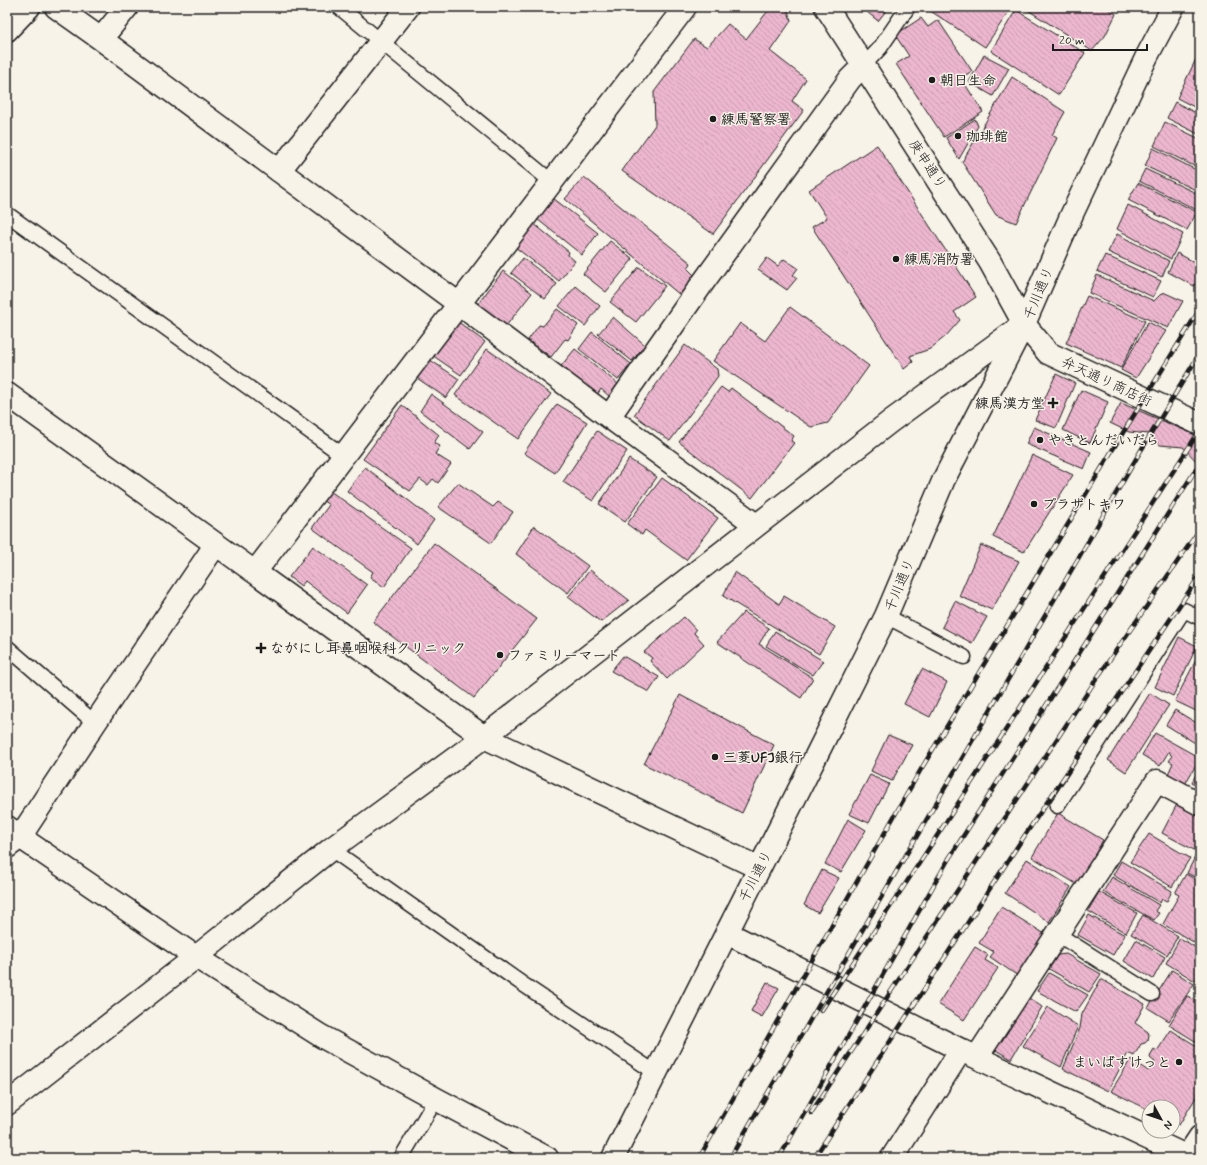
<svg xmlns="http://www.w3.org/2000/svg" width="1207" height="1165" viewBox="0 0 1207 1165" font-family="Mynerve,'Klee One',sans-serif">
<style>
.building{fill:url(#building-back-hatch);stroke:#1c1c1c}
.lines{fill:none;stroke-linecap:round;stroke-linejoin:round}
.service-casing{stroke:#1c1c1c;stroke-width:17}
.minor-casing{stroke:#1c1c1c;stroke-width:25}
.tertiary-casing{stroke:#1c1c1c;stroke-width:25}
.secondary-casing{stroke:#1c1c1c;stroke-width:25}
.service{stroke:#f7f3e8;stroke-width:14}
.minor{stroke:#f7f3e8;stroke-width:22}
.tertiary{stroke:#f7f3e8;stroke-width:22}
.secondary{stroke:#f7f3e8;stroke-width:22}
.rail-casing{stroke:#1c1c1c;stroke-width:4.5}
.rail{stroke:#f7f3e8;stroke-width:3;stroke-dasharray:9;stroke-linecap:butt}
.poi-dot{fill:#1c1c1c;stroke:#f7f3e8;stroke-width:1.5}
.labels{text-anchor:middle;stroke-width:3;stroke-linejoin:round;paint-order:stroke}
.poi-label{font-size:14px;font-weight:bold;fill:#1c1c1c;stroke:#f7f3e8;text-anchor:start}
.street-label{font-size:14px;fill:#1c1c1c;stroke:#f7f3e8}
</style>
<defs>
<pattern id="building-back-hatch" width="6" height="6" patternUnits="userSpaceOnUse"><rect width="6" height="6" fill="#ecb6ce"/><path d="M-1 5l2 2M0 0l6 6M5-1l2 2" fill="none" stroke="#ca9cb0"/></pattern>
</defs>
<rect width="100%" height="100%" fill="#f7f3e8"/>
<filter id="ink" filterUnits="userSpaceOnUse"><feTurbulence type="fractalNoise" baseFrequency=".025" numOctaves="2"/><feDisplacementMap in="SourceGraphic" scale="8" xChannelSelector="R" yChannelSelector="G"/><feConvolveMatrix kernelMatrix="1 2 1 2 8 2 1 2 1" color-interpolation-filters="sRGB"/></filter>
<g filter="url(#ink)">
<!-- building -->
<path class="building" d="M 771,7 L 783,7 L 788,11 L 791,21 L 770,51 L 806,79 L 792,101 L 804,110 L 713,234 L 622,171 L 655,125 L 654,92 L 694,39 L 707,47 L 728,24 L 746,39 Z
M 863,7 L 889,7 L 878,21 L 867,12 Z
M 931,7 L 1012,7 L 985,47 L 929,10 Z
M 1023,7 L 1106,7 L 1116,14 L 1105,36 L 1092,51 Z
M 1016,10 L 1085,53 L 1059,95 L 991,51 Z
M 921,18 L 928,27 L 938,20 L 972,71 L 961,78 L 983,112 L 944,137 L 896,64 L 909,56 L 895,35 Z
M 1200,53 L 1200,110 L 1177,98 L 1198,55 Z
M 984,55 L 1009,68 L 993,96 L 969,82 Z
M 1012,77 L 1065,112 L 1052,135 L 1057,138 L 1016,223 L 996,215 L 962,162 Z
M 1175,102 L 1200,115 L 1200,135 L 1167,118 Z
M 975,119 L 978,126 L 959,159 L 946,138 Z
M 1165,122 L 1200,139 L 1200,169 L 1154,146 Z
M 877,145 L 976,297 L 954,312 L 960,320 L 946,336 L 930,349 L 910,356 L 913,362 L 904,369 L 812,227 L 827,218 L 809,190 Z
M 1153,148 L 1200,172 L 1200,192 L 1145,166 Z
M 1145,169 L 1200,195 L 1200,204 L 1197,210 L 1139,181 Z
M 584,177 L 691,263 L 688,269 L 695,276 L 680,295 L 565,199 Z
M 1138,183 L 1197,212 L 1187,230 L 1128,200 Z
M 553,198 L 598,233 L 582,255 L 537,219 Z
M 1128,205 L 1183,234 L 1171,259 L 1117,229 Z
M 534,224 L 569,252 L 568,255 L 575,261 L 559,281 L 515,247 Z
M 1117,234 L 1169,261 L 1162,277 L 1108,252 Z
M 610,241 L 633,259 L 606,292 L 583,274 Z
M 1177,253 L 1200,265 L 1200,276 L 1194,286 L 1168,272 Z
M 1105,255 L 1161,281 L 1153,297 L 1097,271 Z
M 523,258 L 557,284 L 545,299 L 511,273 Z
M 767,258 L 778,266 L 784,259 L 798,268 L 793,275 L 797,278 L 787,290 L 758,270 Z
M 639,267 L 665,286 L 636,322 L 610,302 Z
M 503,271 L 532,293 L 506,326 L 477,305 Z
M 1097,275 L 1154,301 L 1163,292 L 1183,301 L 1168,328 L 1089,293 Z
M 576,286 L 600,306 L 585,326 L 559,306 Z
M 1087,296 L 1145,321 L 1121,368 L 1066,343 Z
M 790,307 L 869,366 L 828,423 L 811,427 L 713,361 L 740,323 L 765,341 Z
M 557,309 L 578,325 L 568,340 L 565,339 L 551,357 L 528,340 L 539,325 L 543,326 Z
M 613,317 L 645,345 L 632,361 L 598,334 Z
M 457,321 L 485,342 L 461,375 L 432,355 Z
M 1148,322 L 1166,331 L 1136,378 L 1121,370 Z
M 592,332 L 631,364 L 618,380 L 579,349 Z
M 685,345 L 717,369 L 718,376 L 670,441 L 634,415 Z
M 487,349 L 551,394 L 518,439 L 455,395 Z
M 575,349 L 618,384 L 609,396 L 601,389 L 597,395 L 561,366 Z
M 427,358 L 459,379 L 446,398 L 414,376 Z
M 1056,374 L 1075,383 L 1056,428 L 1035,420 Z
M 721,387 L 728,392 L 731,388 L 794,436 L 791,441 L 794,443 L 752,498 L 679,442 Z
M 1081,390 L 1108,402 L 1090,443 L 1063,430 Z
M 431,394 L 483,432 L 470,449 L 420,411 Z
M 1121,403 L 1200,437 L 1200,463 L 1198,463 L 1183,447 L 1160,445 L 1149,434 L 1129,432 L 1110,423 Z
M 557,404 L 587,422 L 555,473 L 524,453 Z
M 402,405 L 439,435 L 434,443 L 440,446 L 435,454 L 451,464 L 438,483 L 433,479 L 428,485 L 420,479 L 410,491 L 363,459 Z
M 1034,427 L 1091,452 L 1084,469 L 1026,444 Z
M 597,431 L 627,451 L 593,501 L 563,482 Z
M 1032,455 L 1073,475 L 1024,552 L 993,537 Z
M 629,459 L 657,477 L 625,522 L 599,504 Z
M 365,467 L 434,520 L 417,544 L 347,491 Z
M 662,478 L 718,518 L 686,560 L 645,530 L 642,535 L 627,524 Z
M 458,483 L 493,507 L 498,502 L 513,512 L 491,543 L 438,507 Z
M 330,491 L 411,548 L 384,587 L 370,577 L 373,572 L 312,528 L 329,505 L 322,500 Z
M 534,526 L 588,566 L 568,593 L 516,554 Z
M 434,543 L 537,619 L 474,698 L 373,622 Z
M 981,545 L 1019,561 L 992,610 L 959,596 Z
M 313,546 L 367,585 L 347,613 L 305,581 L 301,586 L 289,577 Z
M 590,570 L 629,600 L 601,622 L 568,597 Z
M 735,572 L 779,604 L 784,596 L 835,627 L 819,654 L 723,596 Z
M 955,601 L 987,617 L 972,643 L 942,627 Z
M 744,612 L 769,628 L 759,644 L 813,678 L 801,698 L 717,642 Z
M 684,617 L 696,630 L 694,633 L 704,644 L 667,679 L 650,661 L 652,658 L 644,652 Z
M 775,631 L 823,661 L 813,675 L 766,646 Z
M 1179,637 L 1197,646 L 1173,696 L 1155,687 Z
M 1200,652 L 1200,704 L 1196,711 L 1175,701 Z
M 623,656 L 659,677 L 649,692 L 611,671 Z
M 922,669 L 947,682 L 930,717 L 904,704 Z
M 1150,693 L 1169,705 L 1126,772 L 1108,760 Z
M 680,695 L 774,745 L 742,813 L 644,764 Z
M 1175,710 L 1200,725 L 1200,746 L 1166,725 Z
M 1155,733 L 1200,758 L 1185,784 L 1168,774 L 1173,763 L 1169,761 L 1172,757 L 1169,751 L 1160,766 L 1142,755 Z
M 888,735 L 912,745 L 892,781 L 871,771 Z
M 1200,767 L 1200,787 L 1192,782 Z
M 870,775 L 889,784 L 869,823 L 849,814 Z
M 1177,804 L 1200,816 L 1200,843 L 1196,851 L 1162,833 Z
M 1058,813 L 1103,840 L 1078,885 L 1032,857 Z
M 848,819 L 866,830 L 841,872 L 825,864 Z
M 1149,834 L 1190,858 L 1172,887 L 1130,862 Z
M 1196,855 L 1200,857 L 1200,880 L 1187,873 Z
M 1027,859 L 1071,887 L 1049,922 L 1005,893 Z
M 1121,861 L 1172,891 L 1167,901 L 1162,899 L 1160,903 L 1113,875 Z
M 822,870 L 839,878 L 818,913 L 804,905 Z
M 1186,874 L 1200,882 L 1200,946 L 1163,924 L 1179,895 L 1175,893 Z
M 1112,877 L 1159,905 L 1155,911 L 1159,913 L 1154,920 L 1103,892 Z
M 1099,892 L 1137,913 L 1126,933 L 1088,911 Z
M 1001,907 L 1045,934 L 1018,976 L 990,957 L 994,952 L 979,943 Z
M 1089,915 L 1125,935 L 1113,955 L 1078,935 Z
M 1143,915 L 1178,936 L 1167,955 L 1131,934 Z
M 1180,938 L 1200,950 L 1200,973 L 1195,981 L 1166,963 Z
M 1136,940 L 1165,957 L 1153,979 L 1124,961 Z
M 975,947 L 988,955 L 985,960 L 998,968 L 964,1020 L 938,1004 Z
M 1066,954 L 1101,974 L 1089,992 L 1049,969 L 1058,955 Z
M 1172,970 L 1194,984 L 1169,1021 L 1148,1008 Z
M 1049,973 L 1088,995 L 1076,1012 L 1037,991 Z
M 1101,979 L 1145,1004 L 1135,1023 L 1148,1032 L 1149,1035 L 1148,1040 L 1145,1043 L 1141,1044 L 1134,1056 L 1128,1053 L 1108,1091 L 1063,1069 L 1080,1028 L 1082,1014 Z
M 767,982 L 779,988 L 762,1017 L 751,1011 Z
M 1026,996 L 1042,1007 L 1011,1059 L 994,1049 Z
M 1187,996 L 1198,1001 L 1200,997 L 1200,1044 L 1169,1025 Z
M 1048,1007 L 1078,1026 L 1061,1067 L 1023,1046 Z
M 1171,1030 L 1200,1048 L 1200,1091 L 1179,1125 L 1173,1122 L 1173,1107 L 1149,1107 L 1149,1110 L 1111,1091 L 1131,1059 L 1148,1071 L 1155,1062 L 1150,1058 L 1151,1054 L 1154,1049 L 1157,1051 Z"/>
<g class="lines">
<!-- service casing -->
<g class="service-casing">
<path id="service" d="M 339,7 L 552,182
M 864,65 L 880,48 L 908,7
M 7,214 L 344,456
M 886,616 L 964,657
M 7,647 L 95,723
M 1057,806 L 1184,610 L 1200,618
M 331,849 L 521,983 L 656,1073
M 1057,934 L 1152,994
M 401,1158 L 436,1099"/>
</g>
<!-- minor casing -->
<g class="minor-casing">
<path id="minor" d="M 56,7 L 101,39 L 459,304 L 609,417 L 756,525
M 7,30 L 29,7
M 101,39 L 127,7
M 279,171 L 408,7
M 7,394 L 484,737 L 759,868
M 609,417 L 702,284 L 850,79 L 864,65
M 255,572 L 685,7
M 7,827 L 20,837 L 196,957 L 321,1036 L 436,1099 L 547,1158
M 7,847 L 20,837 L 95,723 L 216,544
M 727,933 L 961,1050 L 1190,1158
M 977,1057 L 1157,781 L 1200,804
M 892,1158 L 961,1050
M 1186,1158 L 1200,1137"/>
</g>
<!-- tertiary casing -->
<g class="tertiary-casing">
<path id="tertiary" d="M 7,1104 L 196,957 L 331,849 L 484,737 L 891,421 L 1024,324"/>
</g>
<!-- secondary casing -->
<g class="secondary-casing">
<path id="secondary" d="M 826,7 L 990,262 L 1024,324 L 1048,353 L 1200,424
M 613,1158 L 815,758 L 886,616 L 944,479 L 1024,324 L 1072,214 L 1147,56 L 1173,7"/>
</g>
<!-- service -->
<use href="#service" class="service"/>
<!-- minor -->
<use href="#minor" class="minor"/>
<!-- tertiary -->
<use href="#tertiary" class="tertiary"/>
<!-- secondary -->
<use href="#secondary" class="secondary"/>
<!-- rail casing -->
<g class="rail-casing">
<path id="rail" d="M 821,1011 L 920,862 L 1200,430
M 811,1113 L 1097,678 L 1200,529
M 699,1158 L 920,771 L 1116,444 L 1200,309
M 730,1158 L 1140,452 L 1200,353
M 779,1158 L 948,860 L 1200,463
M 814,1158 L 1019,844 L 1200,575"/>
</g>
<!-- rail -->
<use href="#rail" class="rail"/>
</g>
</g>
<!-- markers -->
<g class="poi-dot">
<circle cx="932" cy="80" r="4"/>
<circle cx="713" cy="119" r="4"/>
<circle cx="958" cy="136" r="4"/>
<circle cx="896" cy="259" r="4"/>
<path d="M1051 397h4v4h4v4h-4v4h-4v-4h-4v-4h4z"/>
<circle cx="1040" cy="440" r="4"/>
<circle cx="1034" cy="504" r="4"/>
<path d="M259 642h4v4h4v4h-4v4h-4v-4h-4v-4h4z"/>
<circle cx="500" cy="655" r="4"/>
<circle cx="715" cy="757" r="4"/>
<circle cx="1179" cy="1062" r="4"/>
</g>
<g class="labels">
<!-- poi labels -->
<g class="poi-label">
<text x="940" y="85">朝日生命</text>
<text x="721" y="124">練馬警察署</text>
<text x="966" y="141">珈琲館</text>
<text x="904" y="264">練馬消防署</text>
<text x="1045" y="408" text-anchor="end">練馬漢方堂</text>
<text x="1048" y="445">やきとんだいだら</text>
<text x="1042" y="509">プラザトキワ</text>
<text x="270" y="653">ながにし耳鼻咽喉科クリニック</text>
<text x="508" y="660">ファミリーマート</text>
<text x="723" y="762">三菱UFJ銀行</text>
<text x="1171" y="1067" text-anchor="end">まいばすけっと</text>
</g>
<!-- street labels -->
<g class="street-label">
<text transform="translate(928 164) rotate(57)" y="5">庚申通り</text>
<text transform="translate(1038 293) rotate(-67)" y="5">千川通り</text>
<text transform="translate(1107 381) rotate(25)" y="5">弁天通り商店街</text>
<text transform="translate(899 585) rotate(-67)" y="5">千川通り</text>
<text transform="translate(755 876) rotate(-63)" y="5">千川通り</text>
</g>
</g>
<!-- margin -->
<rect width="1207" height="1165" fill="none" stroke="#f7f3e8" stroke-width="24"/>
<rect x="12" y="12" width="1183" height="1141" fill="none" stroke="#1c1c1c" stroke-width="1.5" filter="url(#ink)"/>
<!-- north arrow -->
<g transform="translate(1161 1119) rotate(130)"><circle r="19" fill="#f7f3e8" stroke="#9f9d96"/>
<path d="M0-3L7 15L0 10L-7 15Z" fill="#1c1c1c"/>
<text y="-6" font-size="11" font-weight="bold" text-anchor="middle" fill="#1c1c1c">N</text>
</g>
<!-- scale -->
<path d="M1053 44v6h94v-6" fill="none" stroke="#1c1c1c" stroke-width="2"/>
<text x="1059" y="44" font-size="12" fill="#1c1c1c" stroke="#f7f3e8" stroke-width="3" paint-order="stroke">20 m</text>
</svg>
